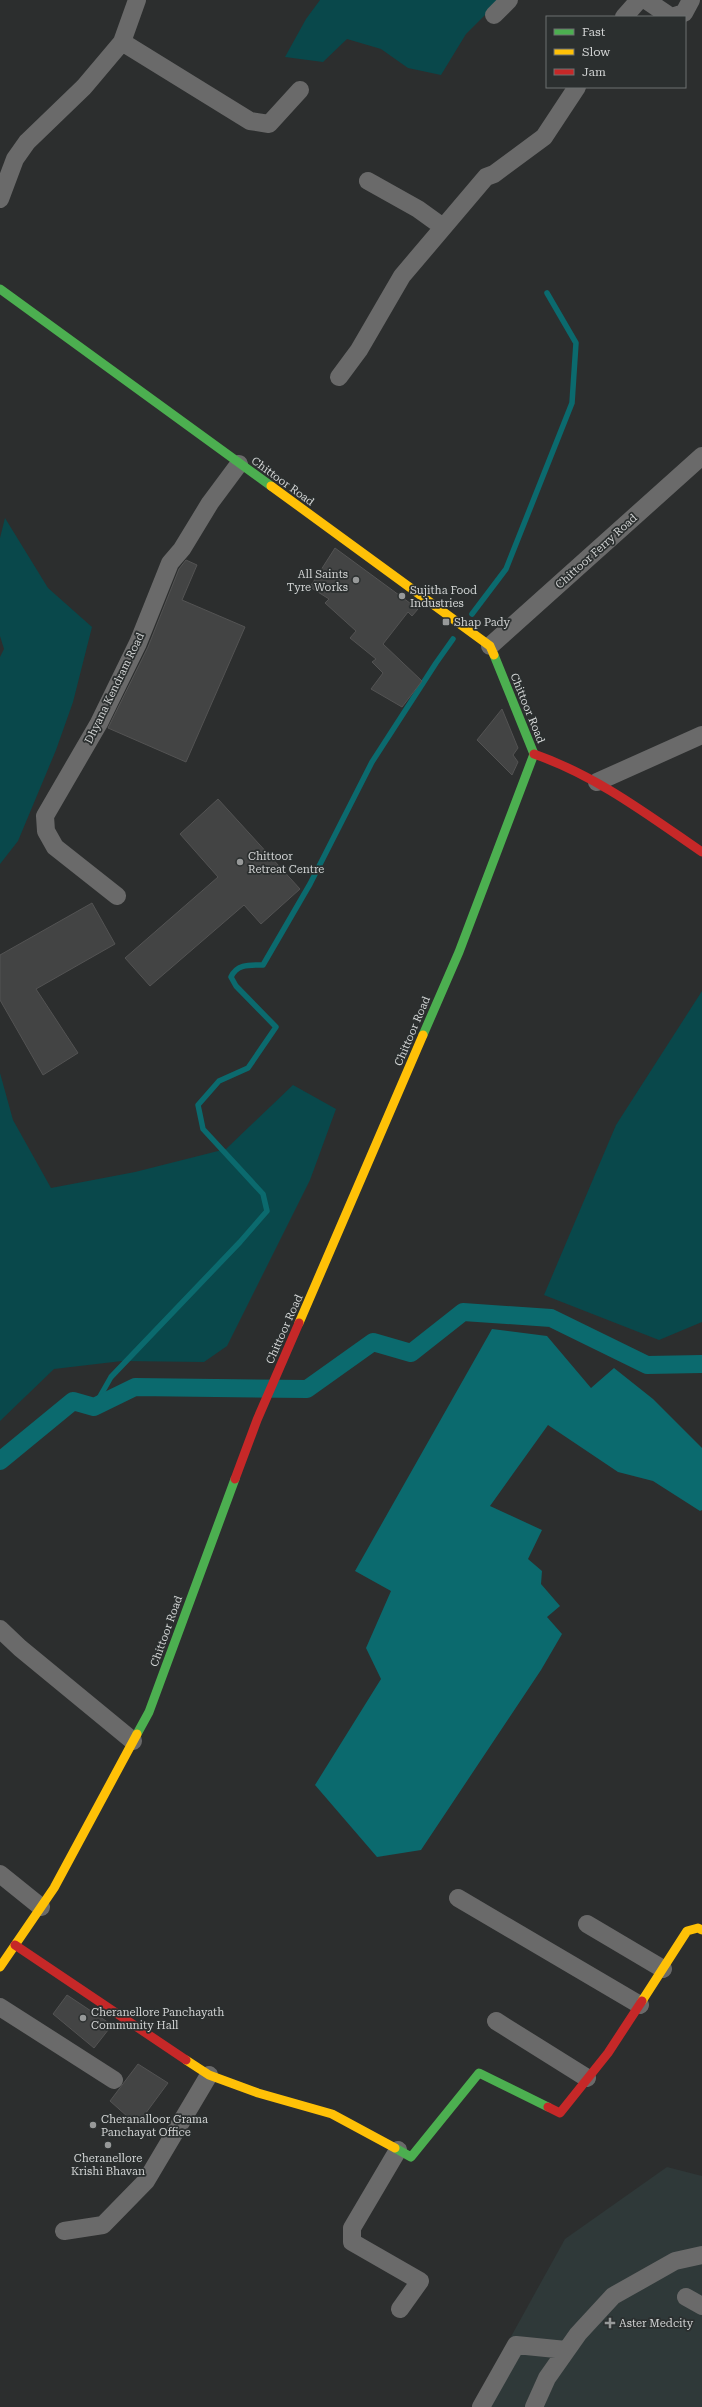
<svg xmlns="http://www.w3.org/2000/svg" width="702" height="2407" viewBox="0 0 702 2407" font-family="'Roboto Serif',serif">
<style>
.built{fill:#2f3939}
.green{fill:#09484b}
.water{fill:#0b6a6e}
.lines{fill:none;stroke-linecap:round;stroke-linejoin:round}
.stream{stroke:#0b6a6e;stroke-width:5.5}
.canal{stroke:#0b6a6e;stroke-width:18}
.building{fill:#434444;stroke:#535353}
.street{stroke:#6a6a6a;stroke-width:18}
.fast{stroke:#4caf50;stroke-width:9}
.slow{stroke:#ffc107;stroke-width:9}
.jam{stroke:#c62828;stroke-width:9}
.poi-dot{fill:#979999;stroke:#2b2f2f;stroke-width:1.5}
.labels{text-anchor:middle;stroke-width:3.5;stroke-linejoin:round;paint-order:stroke}
.street-label{font-size:11px;fill:#d1d3d3;stroke:#2b2f2f}
.poi-label{font-size:11px;fill:#d1d3d3;stroke:#2b2f2f;text-anchor:start}
</style>
<rect width="100%" height="100%" fill="#2c2e2e"/>
<!-- built -->
<path class="built" d="M 667,2167 L 702,2176 L 702,2407 L 472,2407 L 565,2239 Z"/>
<!-- green -->
<path class="green" d="M 320,0 L 500,0 L 466,34 L 441,75 L 408,68 L 381,49 L 347,39 L 323,62 L 285,57 L 306,19 Z
M 5,518 L 48,588 L 92,627 L 73,702 L 56,750 L 18,841 L 0,864 L 0,657 L 4,649 L 0,636 L 0,538 Z
M 702,991 L 702,1322 L 659,1340 L 544,1295 L 616,1125 Z
M 0,1073 L 13,1120 L 51,1188 L 135,1172 L 226,1149 L 293,1085 L 336,1109 L 310,1180 L 227,1346 L 204,1362 L 122,1361 L 54,1369 L 0,1421 Z"/>
<!-- water -->
<path class="water" d="M 492,1329 L 547,1336 L 591,1388 L 614,1368 L 653,1399 L 702,1448 L 702,1510 L 700,1511 L 653,1481 L 618,1472 L 548,1425 L 490,1506 L 542,1530 L 528,1559 L 542,1571 L 541,1584 L 560,1606 L 547,1617 L 562,1634 L 541,1670 L 421,1850 L 377,1857 L 315,1785 L 381,1679 L 366,1648 L 391,1591 L 355,1571 Z"/>
<g class="lines">
<!-- stream -->
<path class="stream" d="M 472,614 L 506,569 L 572,403 L 576,343 L 547,293
M 94,1407 L 111,1377 L 240,1242 L 267,1211 L 263,1194 L 203,1129 L 198,1105 L 219,1081 L 248,1068 L 276,1027 L 236,986 L 231,977 C 237,964 249,965 263,965 L 310,884 L 372,762 L 436,663 L 453,639"/>
<!-- canal -->
<path class="canal" d="M 0,1461 L 73,1401 L 94,1407 L 135,1387 L 307,1389 L 373,1342 L 411,1353 L 463,1312 L 551,1318 L 647,1365 L 702,1364"/>
</g>
<!-- building -->
<path class="building" d="M 335,548 L 418,609 L 412,616 L 408,612 L 383,644 L 422,681 L 402,707 L 371,689 L 383,673 L 372,662 L 376,659 L 350,638 L 356,631 L 325,603 L 329,599 L 310,587 Z
M 186,560 L 197,565 L 182,600 L 245,627 L 186,762 L 108,728 L 148,647 L 179,569 Z
M 502,709 L 518,748 L 513,755 L 518,762 L 512,775 L 477,740 Z
M 218,799 L 300,889 L 261,924 L 244,905 L 150,986 L 125,958 L 218,877 L 180,834 Z
M 92,903 L 115,944 L 36,989 L 78,1053 L 43,1075 L 0,1000 L 0,955 Z
M 67,1995 L 112,2025 L 94,2048 L 53,2014 Z
M 138,2064 L 168,2083 L 137,2125 L 110,2101 Z"/>
<g class="lines">
<!-- street -->
<path class="street" d="M 646,0 L 671,17 L 684,13 L 691,0
M 494,15 L 509,0
M 624,17 L 639,0
M 122,42 L 250,121 L 269,124 L 300,90
M 368,181 L 418,209 L 443,227
M 0,199 L 15,159 L 27,142 L 84,87 L 122,42 L 137,0
M 339,377 L 359,350 L 402,276 L 486,177 L 494,174 L 544,137 L 577,87
M 490,646 L 702,456
M 597,782 L 702,735
M 117,896 L 55,847 L 46,831 L 45,816 L 99,723 L 138,643 L 170,563 L 182,549 L 210,503 L 239,464
M 0,1629 L 20,1648 L 133,1741
M 0,1874 L 41,1907
M 458,1898 L 640,2005
M 587,1924 L 663,1969
M 0,2007 L 114,2080
M 496,2021 L 587,2078
M 398,2150 L 352,2228 L 352,2242 L 420,2281 L 400,2309
M 64,2231 L 103,2225 L 146,2181 L 209,2075
M 686,2297 L 702,2306
M 481,2407 L 516,2345 L 566,2350
M 534,2407 L 547,2378 L 578,2334 L 613,2296 L 675,2261 L 702,2255"/>
<!-- fast -->
<path class="fast" d="M 0,289 L 271,486
M 423,1035 L 459,952 L 534,754 L 494,655
M 137,1734 L 149,1712 L 235,1479
M 395,2148 L 411,2157 L 479,2073 L 548,2107"/>
<!-- slow -->
<path class="slow" d="M 271,486 L 490,646 L 494,655
M 299,1323 L 423,1035
M 0,1967 L 54,1888 L 137,1734
M 642,2001 L 687,1931 L 698,1928 L 702,1930
M 186,2060 L 209,2075 L 258,2093 L 332,2114 L 395,2148"/>
<!-- jam -->
<path class="jam" d="M 534,754 C 597,776 648,815 702,852
M 235,1479 L 257,1420 L 299,1323
M 15,1945 L 186,2060
M 548,2107 L 560,2113 L 608,2053 L 642,2001"/>
</g>
<!-- markers -->
<g class="poi-dot">
<circle cx="356" cy="580" r="4"/>
<circle cx="402" cy="596" r="4"/>
<rect x="442" y="618" width="8" height="8" rx="2"/>
<circle cx="240" cy="862" r="4"/>
<circle cx="83" cy="2018" r="4"/>
<circle cx="93" cy="2125" r="4"/>
<circle cx="108" cy="2145" r="4"/>
<path d="M608 2317h4v4h4v4h-4v4h-4v-4h-4v-4h4z"/>
</g>
<g class="labels">
<!-- street labels -->
<g class="street-label">
<text transform="translate(283 481) rotate(36)" y="4">Chittoor Road</text>
<text transform="translate(596 551) rotate(-42)" y="4">Chittoor Ferry Road</text>
<text transform="translate(114 688) rotate(-64)" y="4">Dhyana Kendram Road</text>
<text transform="translate(528 708) rotate(68)" y="4">Chittoor Road</text>
<text transform="translate(412 1031) rotate(-67)" y="4">Chittoor Road</text>
<text transform="translate(284 1329) rotate(-66)" y="4">Chittoor Road</text>
<text transform="translate(166 1631) rotate(-70)" y="4">Chittoor Road</text>
</g>
<!-- poi labels -->
<g class="poi-label">
<text x="348" y="578" text-anchor="end">All Saints<tspan x="348" dy="13">Tyre Works</tspan></text>
<text x="410" y="594">Sujitha Food<tspan x="410" dy="13">Industries</tspan></text>
<text x="454" y="626">Shap Pady</text>
<text x="248" y="860">Chittoor<tspan x="248" dy="13">Retreat Centre</tspan></text>
<text x="91" y="2016">Cheranellore Panchayath<tspan x="91" dy="13">Community Hall</tspan></text>
<text x="101" y="2123">Cheranalloor Grama<tspan x="101" dy="13">Panchayat Office</tspan></text>
<text x="108" y="2162" text-anchor="middle">Cheranellore<tspan x="108" dy="13">Krishi Bhavan</tspan></text>
<text x="619" y="2327">Aster Medcity</text>
</g>
</g>
<!-- legend -->
<rect x="546" y="16" width="140" height="72" fill="#2b2f2f" stroke="#6d7171"/>
<rect x="554" y="29" width="20" height="6" fill="#4caf50" stroke="#6d7171"/>
<text x="582" y="36" font-size="12" fill="#d1d3d3">Fast</text>
<rect x="554" y="49" width="20" height="6" fill="#ffc107" stroke="#6d7171"/>
<text x="582" y="56" font-size="12" fill="#d1d3d3">Slow</text>
<rect x="554" y="69" width="20" height="6" fill="#c62828" stroke="#6d7171"/>
<text x="582" y="76" font-size="12" fill="#d1d3d3">Jam</text>
</svg>
